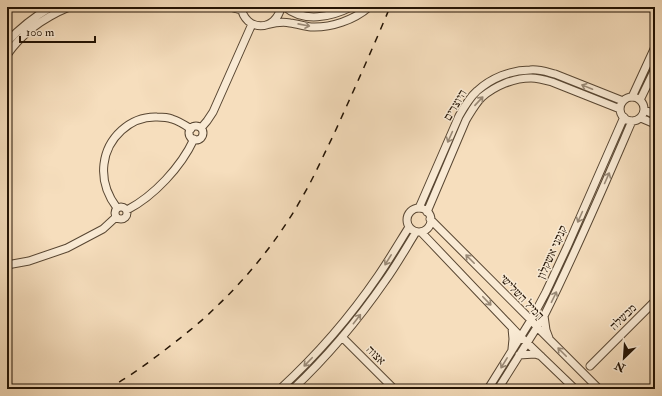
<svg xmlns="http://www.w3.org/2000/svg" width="662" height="396" viewBox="0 0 662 396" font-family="'IM FELL Double Pica','Frank Ruhl Libre',serif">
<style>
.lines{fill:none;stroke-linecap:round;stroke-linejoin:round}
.minor-casing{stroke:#584632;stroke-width:9}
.minor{stroke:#f9ead4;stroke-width:7}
.rail{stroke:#231304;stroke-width:1.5;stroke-dasharray:7 7;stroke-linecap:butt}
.oneway{stroke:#998976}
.labels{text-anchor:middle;stroke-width:3;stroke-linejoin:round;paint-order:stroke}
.street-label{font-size:12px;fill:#231304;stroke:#f9ead4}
</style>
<rect width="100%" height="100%" fill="#f6debd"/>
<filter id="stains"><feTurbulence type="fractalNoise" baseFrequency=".005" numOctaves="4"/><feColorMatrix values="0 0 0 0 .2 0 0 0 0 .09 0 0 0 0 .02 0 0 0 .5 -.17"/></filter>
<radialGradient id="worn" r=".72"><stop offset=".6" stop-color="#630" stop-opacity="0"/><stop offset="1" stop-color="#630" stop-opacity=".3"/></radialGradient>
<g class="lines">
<!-- minor casing -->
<g class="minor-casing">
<path id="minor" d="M 230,7 L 241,10
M 241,7 C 245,32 276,32 281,7
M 285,7 C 304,23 331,17 351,7
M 266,25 C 274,23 281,21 290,23 C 297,24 304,26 311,27 C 331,28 354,20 369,7
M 7,42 C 20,28 34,17 51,7
M 7,55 C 22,33 45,17 69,7
M620 109a12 12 0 1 1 24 0a12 12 0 1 1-24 0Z
M 632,97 L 655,47
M 640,100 L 655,69
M 645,110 L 655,115
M 641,118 L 655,124
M189 133a7 7 0 1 1 14 0a7 7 0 1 1-14 0Z
M 201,128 L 207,121 L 213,112 L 252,24
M115 213a6 6 0 1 1 12 0a6 6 0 1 1-12 0Z
M407 220a12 12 0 1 1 24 0a12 12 0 1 1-24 0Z
M 117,208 C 108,196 102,180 104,164 C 107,138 130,116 157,117 C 162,117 167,117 172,119 C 179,121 185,125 191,129
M 419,208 L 459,116 C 464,107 469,98 477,91 C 491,78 511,70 530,70 C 539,69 547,72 555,74 L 623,101
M 127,210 C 154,196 181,167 194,139
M 427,212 L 466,120 C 471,112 475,104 482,97 C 495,86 513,78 531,78 C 538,78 545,80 552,82 L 620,109
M 430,219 L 531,320 L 537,327 L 599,389
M 421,232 L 520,336 L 575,389
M 7,265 L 29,261 L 67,248 L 103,229 L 116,217
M 544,316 L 546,330 L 549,338
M 512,328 L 513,339 L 512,349
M 342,337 L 394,389
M 519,355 L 535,354 L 541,356
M 590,366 L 655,301
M 280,389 C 317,355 350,317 378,276 C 389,260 399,243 409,227
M 293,389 C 327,357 358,320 385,281 C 396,266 406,248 416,232
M 488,389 L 531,320 L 546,292 L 567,247 L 624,117
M 498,389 L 544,316 C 576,252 604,186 632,121"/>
</g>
<!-- minor -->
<use href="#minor" class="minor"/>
<!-- rail -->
<path class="rail" d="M 107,389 C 131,376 152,360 174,343 C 188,332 203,320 215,308 C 250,275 281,236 304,194 C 315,175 324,154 334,134 C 353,92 372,50 390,7"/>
</g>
<!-- one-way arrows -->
<defs><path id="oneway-shaft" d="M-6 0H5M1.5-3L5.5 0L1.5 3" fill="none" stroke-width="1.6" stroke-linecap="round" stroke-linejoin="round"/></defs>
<g class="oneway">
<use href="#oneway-shaft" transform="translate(304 25) rotate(11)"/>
<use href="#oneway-shaft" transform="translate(587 87) rotate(-158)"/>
<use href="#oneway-shaft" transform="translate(479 101) rotate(-47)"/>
<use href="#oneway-shaft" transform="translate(450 137) rotate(114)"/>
<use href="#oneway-shaft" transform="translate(607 178) rotate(-66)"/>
<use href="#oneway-shaft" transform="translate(580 217) rotate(114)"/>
<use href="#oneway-shaft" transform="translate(470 259) rotate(-135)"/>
<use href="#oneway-shaft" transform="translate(388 260) rotate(122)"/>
<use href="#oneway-shaft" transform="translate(554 297) rotate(-64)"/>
<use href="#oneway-shaft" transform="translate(487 301) rotate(46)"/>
<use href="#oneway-shaft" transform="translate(357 319) rotate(-52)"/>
<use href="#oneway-shaft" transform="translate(562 352) rotate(-135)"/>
<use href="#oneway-shaft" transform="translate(308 362) rotate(134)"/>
<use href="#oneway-shaft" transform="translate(504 363) rotate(122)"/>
</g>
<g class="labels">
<!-- street labels -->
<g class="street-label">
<text transform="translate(455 105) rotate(-59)" y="4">היוצרים</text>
<text transform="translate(552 252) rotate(-66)" y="4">קנקני אשקלון</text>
<text transform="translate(522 297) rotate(46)" y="4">המיל השלישי</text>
<text transform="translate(623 317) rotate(-45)" y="4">מבשלה</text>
<text transform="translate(376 355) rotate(45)" y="4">אצוה</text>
</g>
</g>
<!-- margin -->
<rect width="662" height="396" fill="none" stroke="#f6debd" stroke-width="24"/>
<rect x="8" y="8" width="646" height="380" fill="none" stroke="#231304" stroke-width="2"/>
<rect x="12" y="12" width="638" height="372" fill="none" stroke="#231304"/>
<!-- north arrow -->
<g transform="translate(624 358) rotate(205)" stroke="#f9ead4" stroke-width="3" paint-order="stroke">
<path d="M0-3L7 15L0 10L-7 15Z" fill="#231304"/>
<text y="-6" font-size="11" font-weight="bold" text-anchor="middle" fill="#231304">N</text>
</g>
<!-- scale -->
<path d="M20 36v6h75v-6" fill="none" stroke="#231304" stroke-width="2"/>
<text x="26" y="36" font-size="12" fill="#231304" stroke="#f9ead4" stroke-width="3" paint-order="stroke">100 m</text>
<rect width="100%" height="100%" filter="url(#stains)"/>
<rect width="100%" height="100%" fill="url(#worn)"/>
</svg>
